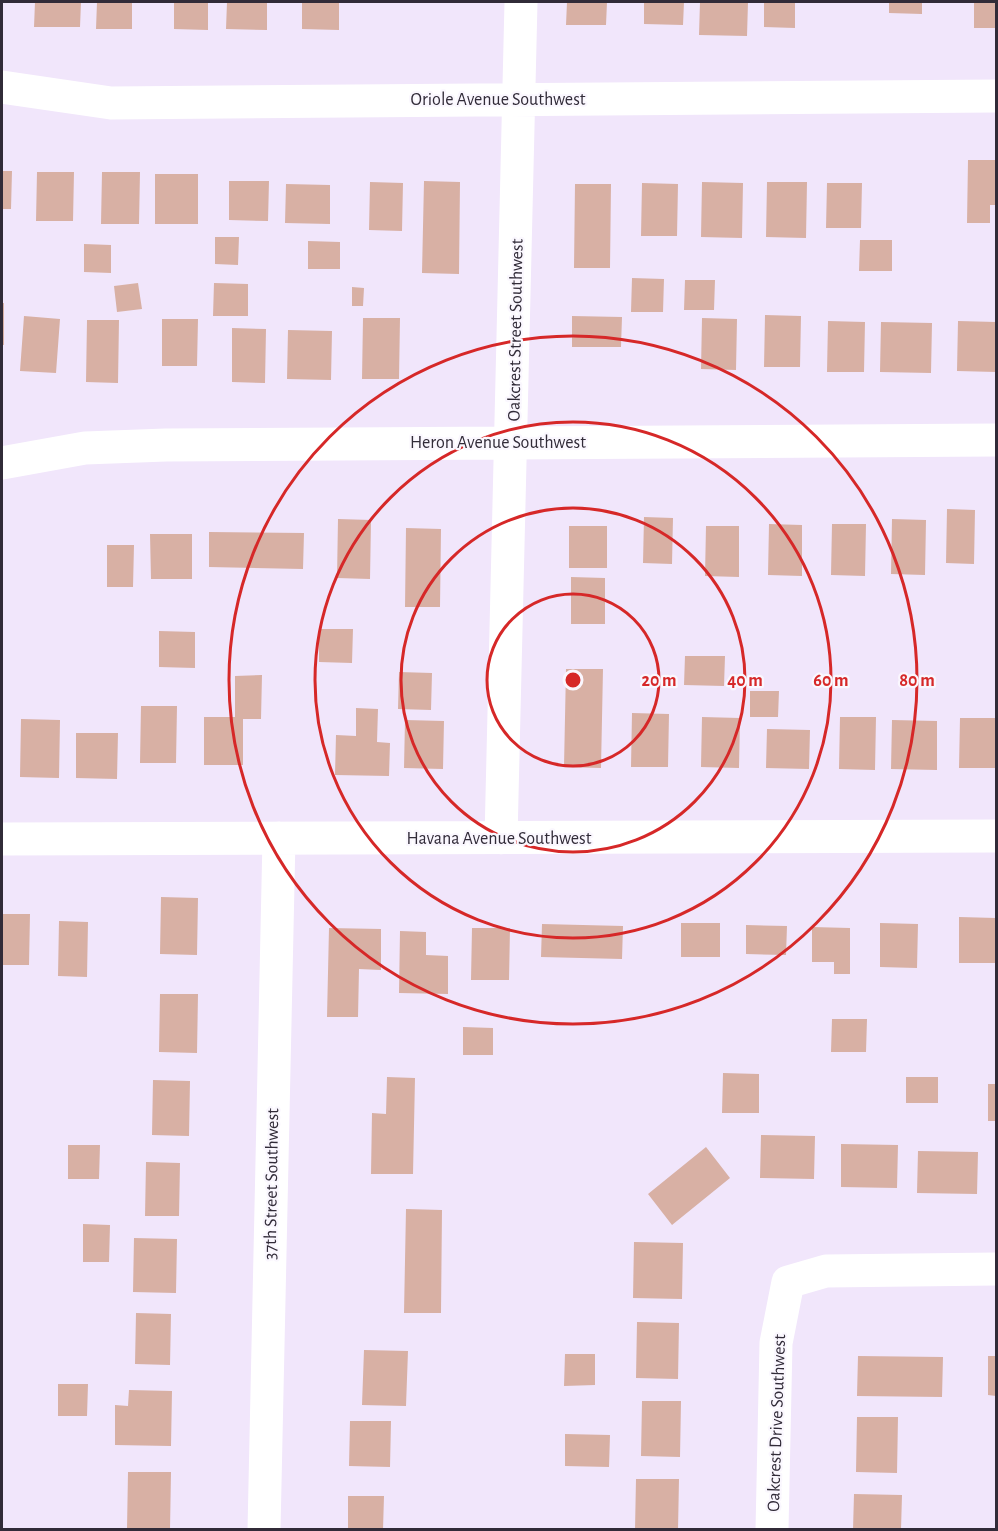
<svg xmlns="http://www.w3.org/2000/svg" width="998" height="1531" viewBox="0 0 998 1531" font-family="'Alegreya Sans',sans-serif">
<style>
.building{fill:#d8b0a4}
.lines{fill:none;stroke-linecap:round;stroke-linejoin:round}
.minor{stroke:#fff;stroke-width:33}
.ring{fill:none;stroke:#d62828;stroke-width:3}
.labels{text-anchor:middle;stroke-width:4.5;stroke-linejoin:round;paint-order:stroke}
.street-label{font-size:18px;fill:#312b38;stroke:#faf7fe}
.centre{fill:#d62828;stroke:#faf7fe;stroke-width:3}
.ring-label{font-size:18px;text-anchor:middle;font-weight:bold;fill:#d62828;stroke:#faf7fe;stroke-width:4.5;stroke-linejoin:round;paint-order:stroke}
</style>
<rect width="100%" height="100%" fill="#f1e6fb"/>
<!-- building -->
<path class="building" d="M 35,2 L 81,2 L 80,27 L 34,27 Z
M 97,2 L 132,2 L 132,29 L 96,29 Z
M 174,2 L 208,2 L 208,30 L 174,29 Z
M 227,2 L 267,2 L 267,30 L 226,29 Z
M 302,2 L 339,2 L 339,30 L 302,29 Z
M 567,2 L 607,2 L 606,25 L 566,25 Z
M 644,2 L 684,2 L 683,25 L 644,24 Z
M 700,2 L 748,2 L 747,36 L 699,35 Z
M 764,2 L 795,2 L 795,28 L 764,27 Z
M 889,2 L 922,2 L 922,14 L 889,13 Z
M 974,2 L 996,2 L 996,28 L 974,28 Z
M 968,160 L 996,160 L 996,205 L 990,205 L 990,223 L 967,223 Z
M 2,171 L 12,171 L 11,209 L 2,209 Z
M 37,172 L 74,172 L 73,221 L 36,221 Z
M 102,172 L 140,172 L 139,224 L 101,224 Z
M 155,174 L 198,174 L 198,224 L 155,224 Z
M 229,181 L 269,181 L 268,221 L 229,220 Z
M 424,181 L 460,182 L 459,274 L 422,273 Z
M 370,182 L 403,183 L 402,231 L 369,230 Z
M 702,182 L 743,183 L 742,238 L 701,237 Z
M 767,182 L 807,182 L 806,238 L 766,237 Z
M 642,183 L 678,184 L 677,236 L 641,236 Z
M 827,183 L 862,183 L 861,228 L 826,228 Z
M 286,184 L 330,185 L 330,224 L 285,223 Z
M 575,184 L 611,184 L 610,268 L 574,268 Z
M 215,237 L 239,237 L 238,265 L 215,264 Z
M 860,240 L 892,240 L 892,271 L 859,271 Z
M 308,241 L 340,242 L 340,269 L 308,269 Z
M 84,244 L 111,245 L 111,273 L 84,272 Z
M 632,278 L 664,279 L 663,312 L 631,312 Z
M 685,280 L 715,280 L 714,310 L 684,310 Z
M 138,283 L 142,309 L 117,312 L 114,286 Z
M 214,283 L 248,284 L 248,316 L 213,316 Z
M 352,287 L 364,288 L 363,306 L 352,306 Z
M 2,303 L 4,303 L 4,345 L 2,345 Z
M 765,315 L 801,316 L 800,367 L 764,367 Z
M 24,316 L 60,319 L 56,373 L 20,371 Z
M 572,316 L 622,317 L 621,347 L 572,347 Z
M 363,318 L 400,318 L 399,379 L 362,379 Z
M 702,318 L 737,319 L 736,370 L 701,369 Z
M 162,319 L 198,319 L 197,366 L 162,366 Z
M 87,320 L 119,320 L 118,383 L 86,382 Z
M 828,321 L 865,322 L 864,372 L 827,372 Z
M 958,321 L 996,322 L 996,372 L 957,371 Z
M 881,322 L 932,323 L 931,373 L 880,372 Z
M 232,328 L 266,329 L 265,383 L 232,382 Z
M 288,330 L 332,331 L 331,380 L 287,379 Z
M 947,509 L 975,510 L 974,564 L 946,563 Z
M 644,517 L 673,518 L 672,564 L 643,563 Z
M 338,519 L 371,520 L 370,579 L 337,578 Z
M 892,519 L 926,520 L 925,575 L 891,574 Z
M 769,524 L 802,525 L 802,576 L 768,575 Z
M 832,524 L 866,524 L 865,576 L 831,575 Z
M 569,526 L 607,526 L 607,568 L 569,568 Z
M 706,526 L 739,526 L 739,577 L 705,576 Z
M 406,528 L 441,529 L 440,607 L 405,607 Z
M 209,532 L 304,533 L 303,569 L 209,567 Z
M 150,534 L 192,534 L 192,579 L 151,579 Z
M 107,545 L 134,545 L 133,587 L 107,587 Z
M 571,577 L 605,578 L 605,624 L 571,624 Z
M 319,629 L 353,629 L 352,663 L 319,662 Z
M 159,631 L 195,632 L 195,668 L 159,667 Z
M 685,656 L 725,656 L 724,686 L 684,685 Z
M 566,669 L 603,669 L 601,768 L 564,767 Z
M 399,672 L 432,673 L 431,710 L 398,709 Z
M 262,675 L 261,719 L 243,719 L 243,765 L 204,765 L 204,717 L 235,717 L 235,676 Z
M 750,691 L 779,691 L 778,717 L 750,717 Z
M 141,706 L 177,706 L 176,763 L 140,763 Z
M 356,708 L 378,709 L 377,742 L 390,743 L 389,776 L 335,775 L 336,735 L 356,736 Z
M 632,713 L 669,714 L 668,767 L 631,767 Z
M 702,717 L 740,718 L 739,768 L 701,767 Z
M 840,717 L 876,717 L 875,770 L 839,769 Z
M 960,718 L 996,718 L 996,768 L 959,768 Z
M 21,719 L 60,720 L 59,778 L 20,777 Z
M 405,720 L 444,721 L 443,769 L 404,768 Z
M 892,720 L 937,721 L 937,770 L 891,769 Z
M 767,729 L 810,730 L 809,769 L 766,768 Z
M 76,733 L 118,733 L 117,779 L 76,778 Z
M 161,897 L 198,898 L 197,955 L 160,954 Z
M 2,914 L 30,914 L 29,965 L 2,965 Z
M 959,917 L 996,918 L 996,963 L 959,963 Z
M 59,921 L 88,922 L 87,977 L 58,976 Z
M 681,923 L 720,923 L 720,957 L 681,957 Z
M 880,923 L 918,924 L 917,968 L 880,967 Z
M 542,924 L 623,926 L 622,959 L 541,957 Z
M 746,925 L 787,926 L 786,955 L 746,954 Z
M 812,927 L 850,928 L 850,974 L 834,974 L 834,962 L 812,962 Z
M 329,928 L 381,929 L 381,970 L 359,969 L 358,1017 L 327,1017 Z
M 472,928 L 510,928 L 509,980 L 471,980 Z
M 400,931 L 426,932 L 426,955 L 448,956 L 448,994 L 399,993 Z
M 160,994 L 198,994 L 197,1053 L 159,1052 Z
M 832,1019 L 867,1019 L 866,1052 L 831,1052 Z
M 463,1027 L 493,1028 L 493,1055 L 463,1055 Z
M 723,1073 L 759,1074 L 759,1113 L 722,1113 Z
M 387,1077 L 415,1078 L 413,1174 L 371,1174 L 372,1113 L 386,1114 Z
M 906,1077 L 938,1077 L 938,1103 L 906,1103 Z
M 153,1080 L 190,1081 L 189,1136 L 152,1135 Z
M 988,1084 L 996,1084 L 996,1121 L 988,1121 Z
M 761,1135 L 815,1136 L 814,1179 L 760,1178 Z
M 841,1144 L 898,1145 L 897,1188 L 841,1187 Z
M 68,1145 L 100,1145 L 99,1179 L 68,1179 Z
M 706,1147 L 730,1178 L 672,1225 L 648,1194 Z
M 918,1151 L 978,1152 L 977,1194 L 917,1193 Z
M 146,1162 L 180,1163 L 179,1216 L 145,1216 Z
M 406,1209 L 442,1210 L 441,1313 L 404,1313 Z
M 83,1224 L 110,1225 L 109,1262 L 83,1262 Z
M 134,1238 L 177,1239 L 176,1293 L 133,1292 Z
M 634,1242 L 683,1243 L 682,1299 L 633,1298 Z
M 136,1313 L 171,1314 L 170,1365 L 135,1364 Z
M 637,1322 L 679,1323 L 678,1379 L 636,1378 Z
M 364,1350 L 408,1351 L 406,1406 L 362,1405 Z
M 565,1354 L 595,1354 L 595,1385 L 564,1386 Z
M 858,1356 L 943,1357 L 942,1397 L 857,1396 Z
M 988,1356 L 996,1356 L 996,1396 L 988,1395 Z
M 58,1384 L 88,1384 L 87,1416 L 58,1416 Z
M 129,1390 L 172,1391 L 171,1446 L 115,1445 L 115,1405 L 128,1406 Z
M 642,1401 L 681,1401 L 680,1457 L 641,1456 Z
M 857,1417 L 898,1417 L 897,1473 L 856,1472 Z
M 350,1421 L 391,1421 L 390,1467 L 349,1466 Z
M 565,1434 L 610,1435 L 609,1467 L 565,1466 Z
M 128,1472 L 171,1472 L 170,1530 L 127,1529 Z
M 636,1479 L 679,1479 L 678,1530 L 635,1530 Z
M 854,1494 L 902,1495 L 901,1530 L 853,1530 Z
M 348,1496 L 384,1496 L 383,1530 L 348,1530 Z"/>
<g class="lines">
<!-- minor -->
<path class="minor" d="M 2,87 L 111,103 L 996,96
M 2,463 L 85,448 L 166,445 L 996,440
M 501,838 L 521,2
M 2,839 L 996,836
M 264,1530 L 279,838
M 772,1530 L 776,1343 L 788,1282 L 826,1271 L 996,1269"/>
</g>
<!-- distance rings -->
<g class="ring">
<circle cx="573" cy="680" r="86"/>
<circle cx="573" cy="680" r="172"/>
<circle cx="573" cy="680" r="258"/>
<circle cx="573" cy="680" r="344"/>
</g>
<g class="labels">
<!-- street labels -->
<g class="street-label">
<text x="498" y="105">Oriole Avenue Southwest</text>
<text transform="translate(515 330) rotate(-89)" y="6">Oakcrest Street Southwest</text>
<text x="498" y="448">Heron Avenue Southwest</text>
<text x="499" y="844">Havana Avenue Southwest</text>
<text transform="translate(271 1184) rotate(-89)" y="6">37th Street Southwest</text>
<text transform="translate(776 1423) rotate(-88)" y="6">Oakcrest Drive Southwest</text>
</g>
</g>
<circle cx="573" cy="680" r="9" class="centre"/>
<g class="ring-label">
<text x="659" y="686">20 m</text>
<text x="745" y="686">40 m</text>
<text x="831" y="686">60 m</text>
<text x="917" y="686">80 m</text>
</g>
<!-- border -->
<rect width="998" height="1531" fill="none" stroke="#312b38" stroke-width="6"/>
</svg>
